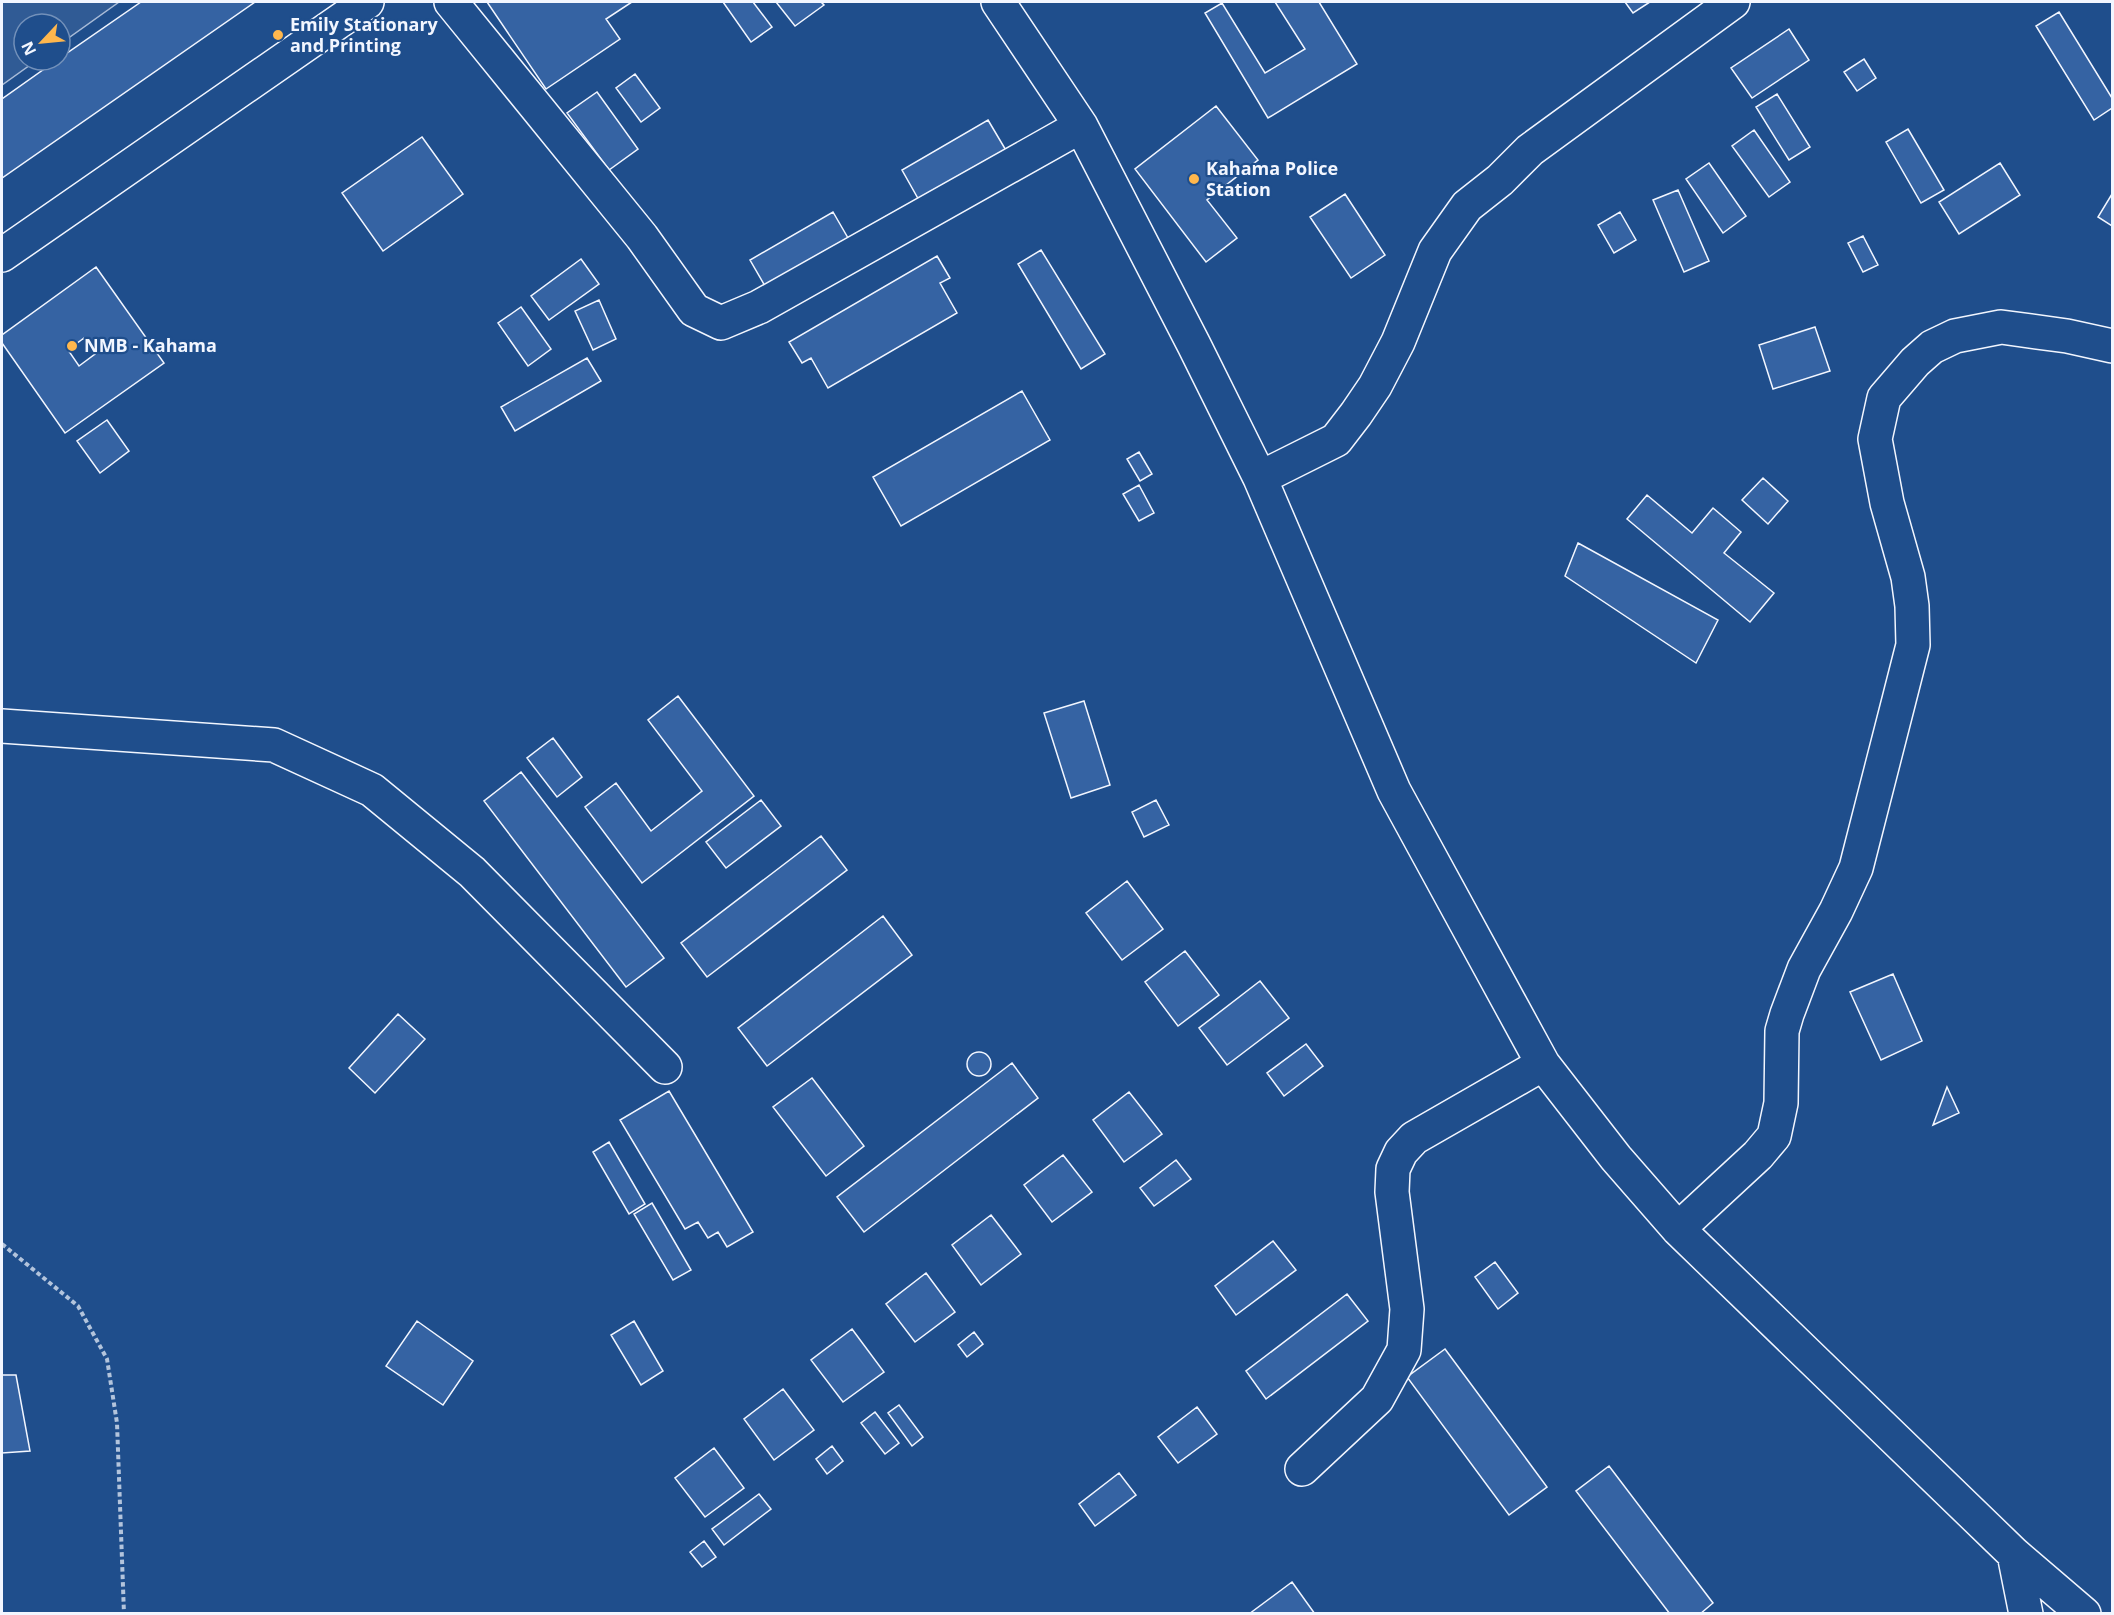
<svg xmlns="http://www.w3.org/2000/svg" width="2114" height="1615" viewBox="0 0 2114 1615" font-family="'Open Sans',sans-serif">
<style>
.parking{fill:#305b95;stroke:#a8bbd7;stroke-width:1.5}
.building{fill:#3563a3;stroke:#f2f6ff;stroke-width:1.5;fill-rule:evenodd}
.lines{fill:none;stroke-linecap:round;stroke-linejoin:round}
.minor-casing{stroke:#f2f6ff;stroke-width:36}
.path{stroke:#b3c4dc;stroke-width:4;stroke-dasharray:4.5 3;stroke-linecap:butt}
.minor{stroke:#1f4e8c;stroke-width:33}
.poi-dot{fill:#ffb74d;stroke:#1f4e8c;stroke-width:2}
.labels{text-anchor:middle;stroke-width:4.5;stroke-linejoin:round;paint-order:stroke}
.poi-label{font-size:18px;font-weight:bold;fill:#f2f6ff;stroke:#1f4e8c;text-anchor:start}
</style>
<rect width="100%" height="100%" fill="#1f4e8c"/>
<!-- parking -->
<path class="parking" d="M 2,2 L 119,2 L 60,44 L 60,24 L 24,24 L 24,60 L 37,60 L 2,85 Z"/>
<!-- building -->
<path class="building" d="M 141,2 L 255,2 L 2,178 L 2,99 L 57,60 L 60,60 L 60,58 Z
M 487,2 L 632,2 L 606,19 L 620,39 L 546,89 Z
M 723,2 L 753,2 L 772,27 L 751,42 Z
M 776,2 L 821,2 L 824,5 L 795,26 Z
M 1275,2 L 1319,2 L 1357,64 L 1268,118 L 1205,13 L 1222,3 L 1265,73 L 1305,49 Z
M 1625,2 L 1650,2 L 1633,13 Z
M 2059,12 L 2112,98 L 2112,108 L 2094,120 L 2036,26 Z
M 1789,29 L 1809,60 L 1752,98 L 1731,68 Z
M 1864,59 L 1876,78 L 1857,91 L 1844,72 Z
M 635,74 L 660,108 L 641,122 L 616,88 Z
M 597,92 L 638,149 L 609,170 L 567,113 Z
M 1777,94 L 1810,147 L 1789,160 L 1756,107 Z
M 1216,106 L 1258,160 L 1207,200 L 1237,238 L 1206,262 L 1135,169 Z
M 988,120 L 1007,152 L 920,202 L 902,170 Z
M 1908,129 L 1944,190 L 1921,203 L 1886,142 Z
M 1754,130 L 1790,182 L 1769,197 L 1732,146 Z
M 422,137 L 463,194 L 383,251 L 342,193 Z
M 1709,163 L 1746,216 L 1723,233 L 1686,179 Z
M 2000,163 L 2020,195 L 1959,234 L 1939,202 Z
M 1678,190 L 1709,261 L 1684,272 L 1653,200 Z
M 1345,194 L 1385,255 L 1351,278 L 1310,217 Z
M 2112,194 L 2112,226 L 2098,217 Z
M 833,212 L 848,238 L 765,286 L 750,260 Z
M 1620,212 L 1636,240 L 1614,253 L 1598,225 Z
M 1863,236 L 1878,265 L 1863,272 L 1848,243 Z
M 1041,250 L 1105,354 L 1081,369 L 1018,264 Z
M 937,256 L 950,278 L 940,283 L 957,313 L 828,388 L 811,358 L 802,363 L 789,342 Z
M 581,259 L 599,284 L 549,320 L 531,296 Z
M 96,267 L 164,363 L 65,433 L 2,343 L 2,335 ZM 84,338 L 95,354 L 79,366 L 68,350 Z
M 599,300 L 616,339 L 593,350 L 575,311 Z
M 521,307 L 551,349 L 528,366 L 498,323 Z
M 1815,327 L 1830,371 L 1773,389 L 1759,345 Z
M 587,358 L 601,381 L 515,431 L 501,407 Z
M 1022,391 L 1050,440 L 901,526 L 873,477 Z
M 107,420 L 129,451 L 100,473 L 77,441 Z
M 1139,452 L 1152,474 L 1140,481 L 1127,459 Z
M 1763,478 L 1788,501 L 1768,524 L 1742,500 Z
M 1139,485 L 1154,513 L 1139,521 L 1123,494 Z
M 1647,495 L 1692,533 L 1713,508 L 1741,532 L 1724,553 L 1774,593 L 1750,622 L 1627,519 Z
M 1578,543 L 1718,620 L 1696,663 L 1565,576 Z
M 678,696 L 754,796 L 642,883 L 585,807 L 616,783 L 651,831 L 702,791 L 648,720 Z
M 1084,701 L 1110,785 L 1071,798 L 1044,713 Z
M 553,738 L 582,777 L 557,797 L 527,758 Z
M 521,772 L 664,958 L 626,987 L 484,801 Z
M 761,800 L 781,826 L 726,868 L 706,842 Z
M 1156,800 L 1169,825 L 1144,837 L 1132,812 Z
M 821,836 L 847,870 L 707,977 L 681,943 Z
M 1127,881 L 1163,929 L 1122,960 L 1086,913 Z
M 883,916 L 912,955 L 767,1066 L 738,1028 Z
M 1185,951 L 1219,995 L 1178,1026 L 1145,982 Z
M 1893,974 L 1922,1041 L 1881,1060 L 1850,992 Z
M 1260,981 L 1289,1018 L 1227,1065 L 1199,1028 Z
M 398,1014 L 425,1039 L 375,1093 L 349,1068 Z
M 1306,1044 L 1323,1066 L 1284,1096 L 1267,1073 Z
M967 1064a12 12 0 1 1 24 0a12 12 0 1 1-24 0Z
M 1012,1063 L 1038,1098 L 864,1232 L 837,1197 Z
M 812,1078 L 864,1146 L 826,1176 L 773,1107 Z
M 1947,1087 L 1959,1113 L 1933,1125 Z
M 669,1091 L 753,1232 L 727,1247 L 718,1232 L 708,1238 L 698,1222 L 685,1229 L 620,1120 Z
M 1129,1092 L 1162,1134 L 1124,1162 L 1093,1120 Z
M 609,1142 L 645,1204 L 629,1214 L 593,1152 Z
M 1063,1155 L 1092,1192 L 1052,1222 L 1024,1185 Z
M 1176,1160 L 1191,1179 L 1154,1206 L 1140,1188 Z
M 652,1203 L 691,1270 L 673,1280 L 634,1214 Z
M 991,1215 L 1021,1254 L 981,1285 L 952,1245 Z
M 1273,1241 L 1296,1270 L 1236,1315 L 1215,1286 Z
M 1495,1262 L 1518,1293 L 1498,1309 L 1475,1277 Z
M 926,1273 L 955,1312 L 915,1342 L 886,1304 Z
M 1347,1294 L 1368,1321 L 1266,1399 L 1246,1371 Z
M 417,1321 L 473,1361 L 443,1405 L 386,1366 Z
M 634,1321 L 663,1371 L 641,1385 L 611,1335 Z
M 852,1329 L 884,1372 L 843,1402 L 811,1360 Z
M 974,1332 L 983,1344 L 967,1357 L 958,1345 Z
M 1445,1349 L 1547,1487 L 1509,1515 L 1407,1377 Z
M 2,1375 L 16,1375 L 30,1451 L 2,1453 Z
M 783,1389 L 814,1430 L 774,1460 L 744,1419 Z
M 899,1405 L 923,1437 L 912,1446 L 888,1413 Z
M 1197,1407 L 1217,1434 L 1178,1463 L 1158,1437 Z
M 875,1412 L 899,1443 L 885,1454 L 861,1423 Z
M 832,1446 L 843,1461 L 827,1474 L 816,1459 Z
M 714,1448 L 744,1488 L 705,1517 L 675,1478 Z
M 1609,1466 L 1713,1603 L 1700,1614 L 1670,1614 L 1576,1491 Z
M 1119,1473 L 1136,1495 L 1095,1526 L 1079,1504 Z
M 759,1494 L 771,1509 L 724,1545 L 712,1529 Z
M 704,1541 L 716,1557 L 702,1567 L 690,1552 Z
M 1292,1582 L 1315,1614 L 1249,1614 Z"/>
<g class="lines">
<!-- minor casing -->
<g class="minor-casing">
<path id="minor" d="M 451,2 L 642,237 L 694,310 L 721,323 L 759,307 L 1081,126
M 998,2 L 1081,126 L 1194,345 L 1260,478 L 1394,791 L 1543,1064 L 1616,1158 L 1678,1229 L 2014,1554 L 2084,1614
M 2,255 L 367,2
M 1260,478 L 1336,440 L 1356,414 L 1375,386 L 1398,342 L 1435,251 L 1467,206 L 1500,180 L 1530,150 L 1733,2
M 2,726 L 274,745 L 372,790 L 472,872 L 665,1067
M 1678,1229 L 1758,1155 L 1774,1136 L 1781,1103 L 1782,1031 L 1787,1014 L 1804,969 L 1836,911 L 1856,868 L 1899,700 L 1913,645 L 1912,606 L 1908,577 L 1887,503 L 1875,439 L 1884,398 L 1915,362 L 1932,347 L 1955,336 L 2001,327 L 2067,336 L 2112,346
M 1302,1469 L 1377,1399 L 1404,1350 L 1407,1309 L 1392,1192 L 1393,1169 L 1401,1152 L 1414,1138 L 1543,1064
M 2014,1554 L 2026,1614"/>
</g>
<!-- path -->
<path class="path" d="M 2,1244 L 78,1306 L 107,1359 L 117,1423 L 124,1614"/>
<!-- minor -->
<use href="#minor" class="minor"/>
</g>
<!-- markers -->
<g class="poi-dot">
<circle cx="278" cy="35" r="6"/>
<circle cx="1194" cy="179" r="6"/>
<circle cx="72" cy="346" r="6"/>
</g>
<g class="labels">
<!-- poi labels -->
<g class="poi-label">
<text x="290" y="31">Emily Stationary<tspan x="290" dy="21">and Printing</tspan></text>
<text x="1206" y="175">Kahama Police<tspan x="1206" dy="21">Station</tspan></text>
<text x="84" y="352">NMB - Kahama</text>
</g>
</g>
<!-- border -->
<rect width="2114" height="1615" fill="none" stroke="#f2f6ff" stroke-width="6"/>
<!-- north arrow -->
<g transform="translate(42 42) rotate(244)"><circle r="28" fill="#1f4e8c" stroke="#7391ba" stroke-width="1.5"/>
<path d="M0-4.5L10 22L0 15L-10 22Z" fill="#ffb74d"/>
<text y="-9" font-size="16" font-weight="bold" text-anchor="middle" fill="#f2f6ff">N</text>
</g>
</svg>
